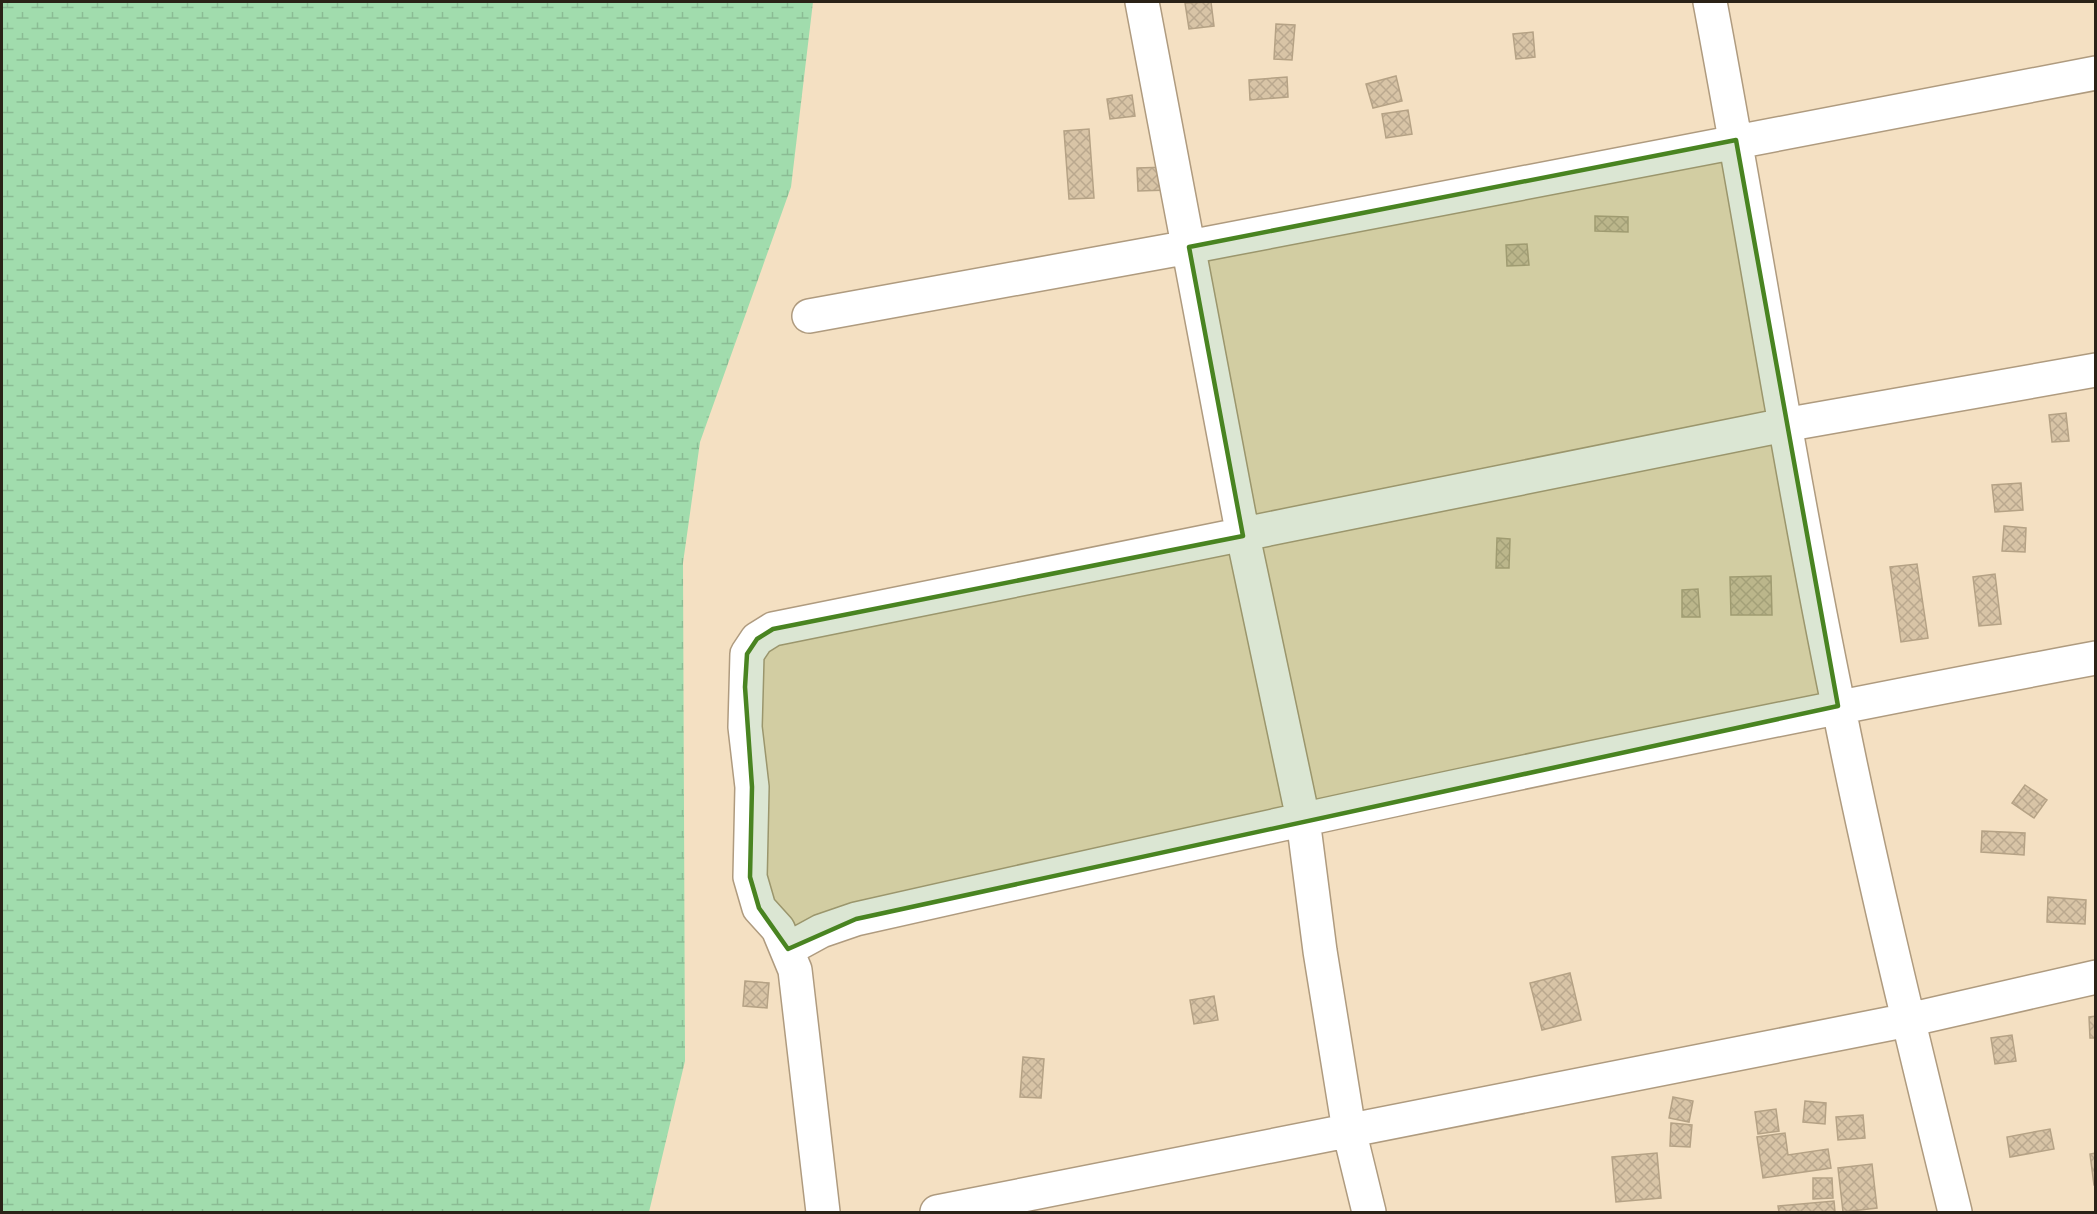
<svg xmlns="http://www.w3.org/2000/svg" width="2097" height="1214" viewBox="0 0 2097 1214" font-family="'Nunito Sans',sans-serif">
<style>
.wetland{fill:url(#wetland-marsh)}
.building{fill:url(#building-cross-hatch);stroke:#b5a285;stroke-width:1.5}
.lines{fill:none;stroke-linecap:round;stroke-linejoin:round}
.minor-casing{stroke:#af9b7f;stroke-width:36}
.minor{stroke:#fff;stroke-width:33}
.marked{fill:#498421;fill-opacity:0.2;stroke:#498421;stroke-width:4.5;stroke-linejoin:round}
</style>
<defs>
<pattern id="wetland-marsh" width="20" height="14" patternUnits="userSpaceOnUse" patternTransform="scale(1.5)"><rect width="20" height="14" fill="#a1dcad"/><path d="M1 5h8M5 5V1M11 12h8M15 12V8" fill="none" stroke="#8bbc94"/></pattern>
<pattern id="building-cross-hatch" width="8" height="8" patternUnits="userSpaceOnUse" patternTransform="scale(1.5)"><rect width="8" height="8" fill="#d8c4a6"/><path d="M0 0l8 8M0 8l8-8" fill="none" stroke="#baa88e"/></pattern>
</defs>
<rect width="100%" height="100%" fill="#f4e0c2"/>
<!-- wetland -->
<path class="wetland" d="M 2,2 L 813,2 L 791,187 L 700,442 L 683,563 L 685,1061 L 649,1212 L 2,1212 Z"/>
<!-- building -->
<path class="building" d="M 1211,2 L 1214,26 L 1189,29 L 1185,3 Z
M 1276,24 L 1295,25 L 1292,60 L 1274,59 Z
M 1533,32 L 1535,57 L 1516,59 L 1513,34 Z
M 1396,76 L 1402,101 L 1373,108 L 1366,84 Z
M 1287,77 L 1288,97 L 1250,100 L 1249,80 Z
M 1132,95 L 1135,116 L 1110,119 L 1107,99 Z
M 1408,110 L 1412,134 L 1386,138 L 1382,114 Z
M 1089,129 L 1094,198 L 1069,199 L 1064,131 Z
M 1169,167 L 1169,190 L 1138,191 L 1137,168 Z
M 1595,216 L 1628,217 L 1628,232 L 1595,231 Z
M 1527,244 L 1529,265 L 1507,266 L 1506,245 Z
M 2066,413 L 2069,441 L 2052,442 L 2049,415 Z
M 2021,483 L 2023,510 L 1995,512 L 1992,485 Z
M 2004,526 L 2026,528 L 2025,552 L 2002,551 Z
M 1497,538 L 1510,539 L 1509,568 L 1496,568 Z
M 1917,564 L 1928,638 L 1901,642 L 1890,567 Z
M 1995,574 L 2001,624 L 1979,626 L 1973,577 Z
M 1771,576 L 1772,615 L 1731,615 L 1730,577 Z
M 1698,589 L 1700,617 L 1682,617 L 1682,590 Z
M 2025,785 L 2047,800 L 2034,818 L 2012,803 Z
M 1982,831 L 2025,833 L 2024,855 L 1981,852 Z
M 2048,897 L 2086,900 L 2085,924 L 2047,922 Z
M 1570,973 L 1581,1020 L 1542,1030 L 1530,983 Z
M 745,981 L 769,983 L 767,1008 L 743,1006 Z
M 1214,996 L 1218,1020 L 1194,1024 L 1190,1000 Z
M 2096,1016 L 2096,1038 L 2090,1038 L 2089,1017 Z
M 2012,1035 L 2016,1061 L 1995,1064 L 1991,1038 Z
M 1023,1057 L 1044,1059 L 1041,1098 L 1020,1097 Z
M 1673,1097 L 1693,1101 L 1689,1122 L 1669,1118 Z
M 1805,1101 L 1826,1103 L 1825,1124 L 1803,1122 Z
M 1776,1109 L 1779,1131 L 1758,1134 L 1755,1112 Z
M 1863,1115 L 1865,1138 L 1838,1140 L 1836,1117 Z
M 1671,1123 L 1692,1125 L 1690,1147 L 1670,1146 Z
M 2050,1129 L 2054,1149 L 2010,1157 L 2007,1137 Z
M 1785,1133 L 1788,1155 L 1828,1149 L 1831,1168 L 1763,1178 L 1757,1137 Z
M 1657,1153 L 1661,1198 L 1616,1202 L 1612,1157 Z
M 2096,1153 L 2096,1185 L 2094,1185 L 2090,1154 Z
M 1872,1164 L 1877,1208 L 1843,1212 L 1838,1168 Z
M 1813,1178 L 1832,1178 L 1833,1198 L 1813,1199 Z
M 1834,1201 L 1835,1212 L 1779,1212 L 1778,1206 Z"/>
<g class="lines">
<!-- minor casing -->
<g class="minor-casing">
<path id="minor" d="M 1142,2 L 1243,536 L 1303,819 L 1320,951 L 1349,1130 L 1369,1212
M 1710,2 C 1754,236 1790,471 1838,704 C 1872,875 1914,1044 1955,1212
M 809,316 L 1189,247 L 2096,73
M 788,949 L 821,931 L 856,919 C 1268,826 1680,735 2096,658
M 823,1212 L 795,970 L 778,929 L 759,908 L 750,877 L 752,787 L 745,727 L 747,654 L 757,639 L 773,629 L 1784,425 L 2096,370
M 937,1212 L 1908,1020 L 2096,977"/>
</g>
<!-- minor -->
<use href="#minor" class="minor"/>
</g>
<!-- marked area -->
<path class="marked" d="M 1736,140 L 1838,706 L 856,919 L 788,949 L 759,908 L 750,877 L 752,787 L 745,687 L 747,654 L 757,639 L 773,629 L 1243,536 L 1189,247 Z"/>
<!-- border -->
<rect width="2097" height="1214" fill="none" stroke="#2a2217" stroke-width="6"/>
</svg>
